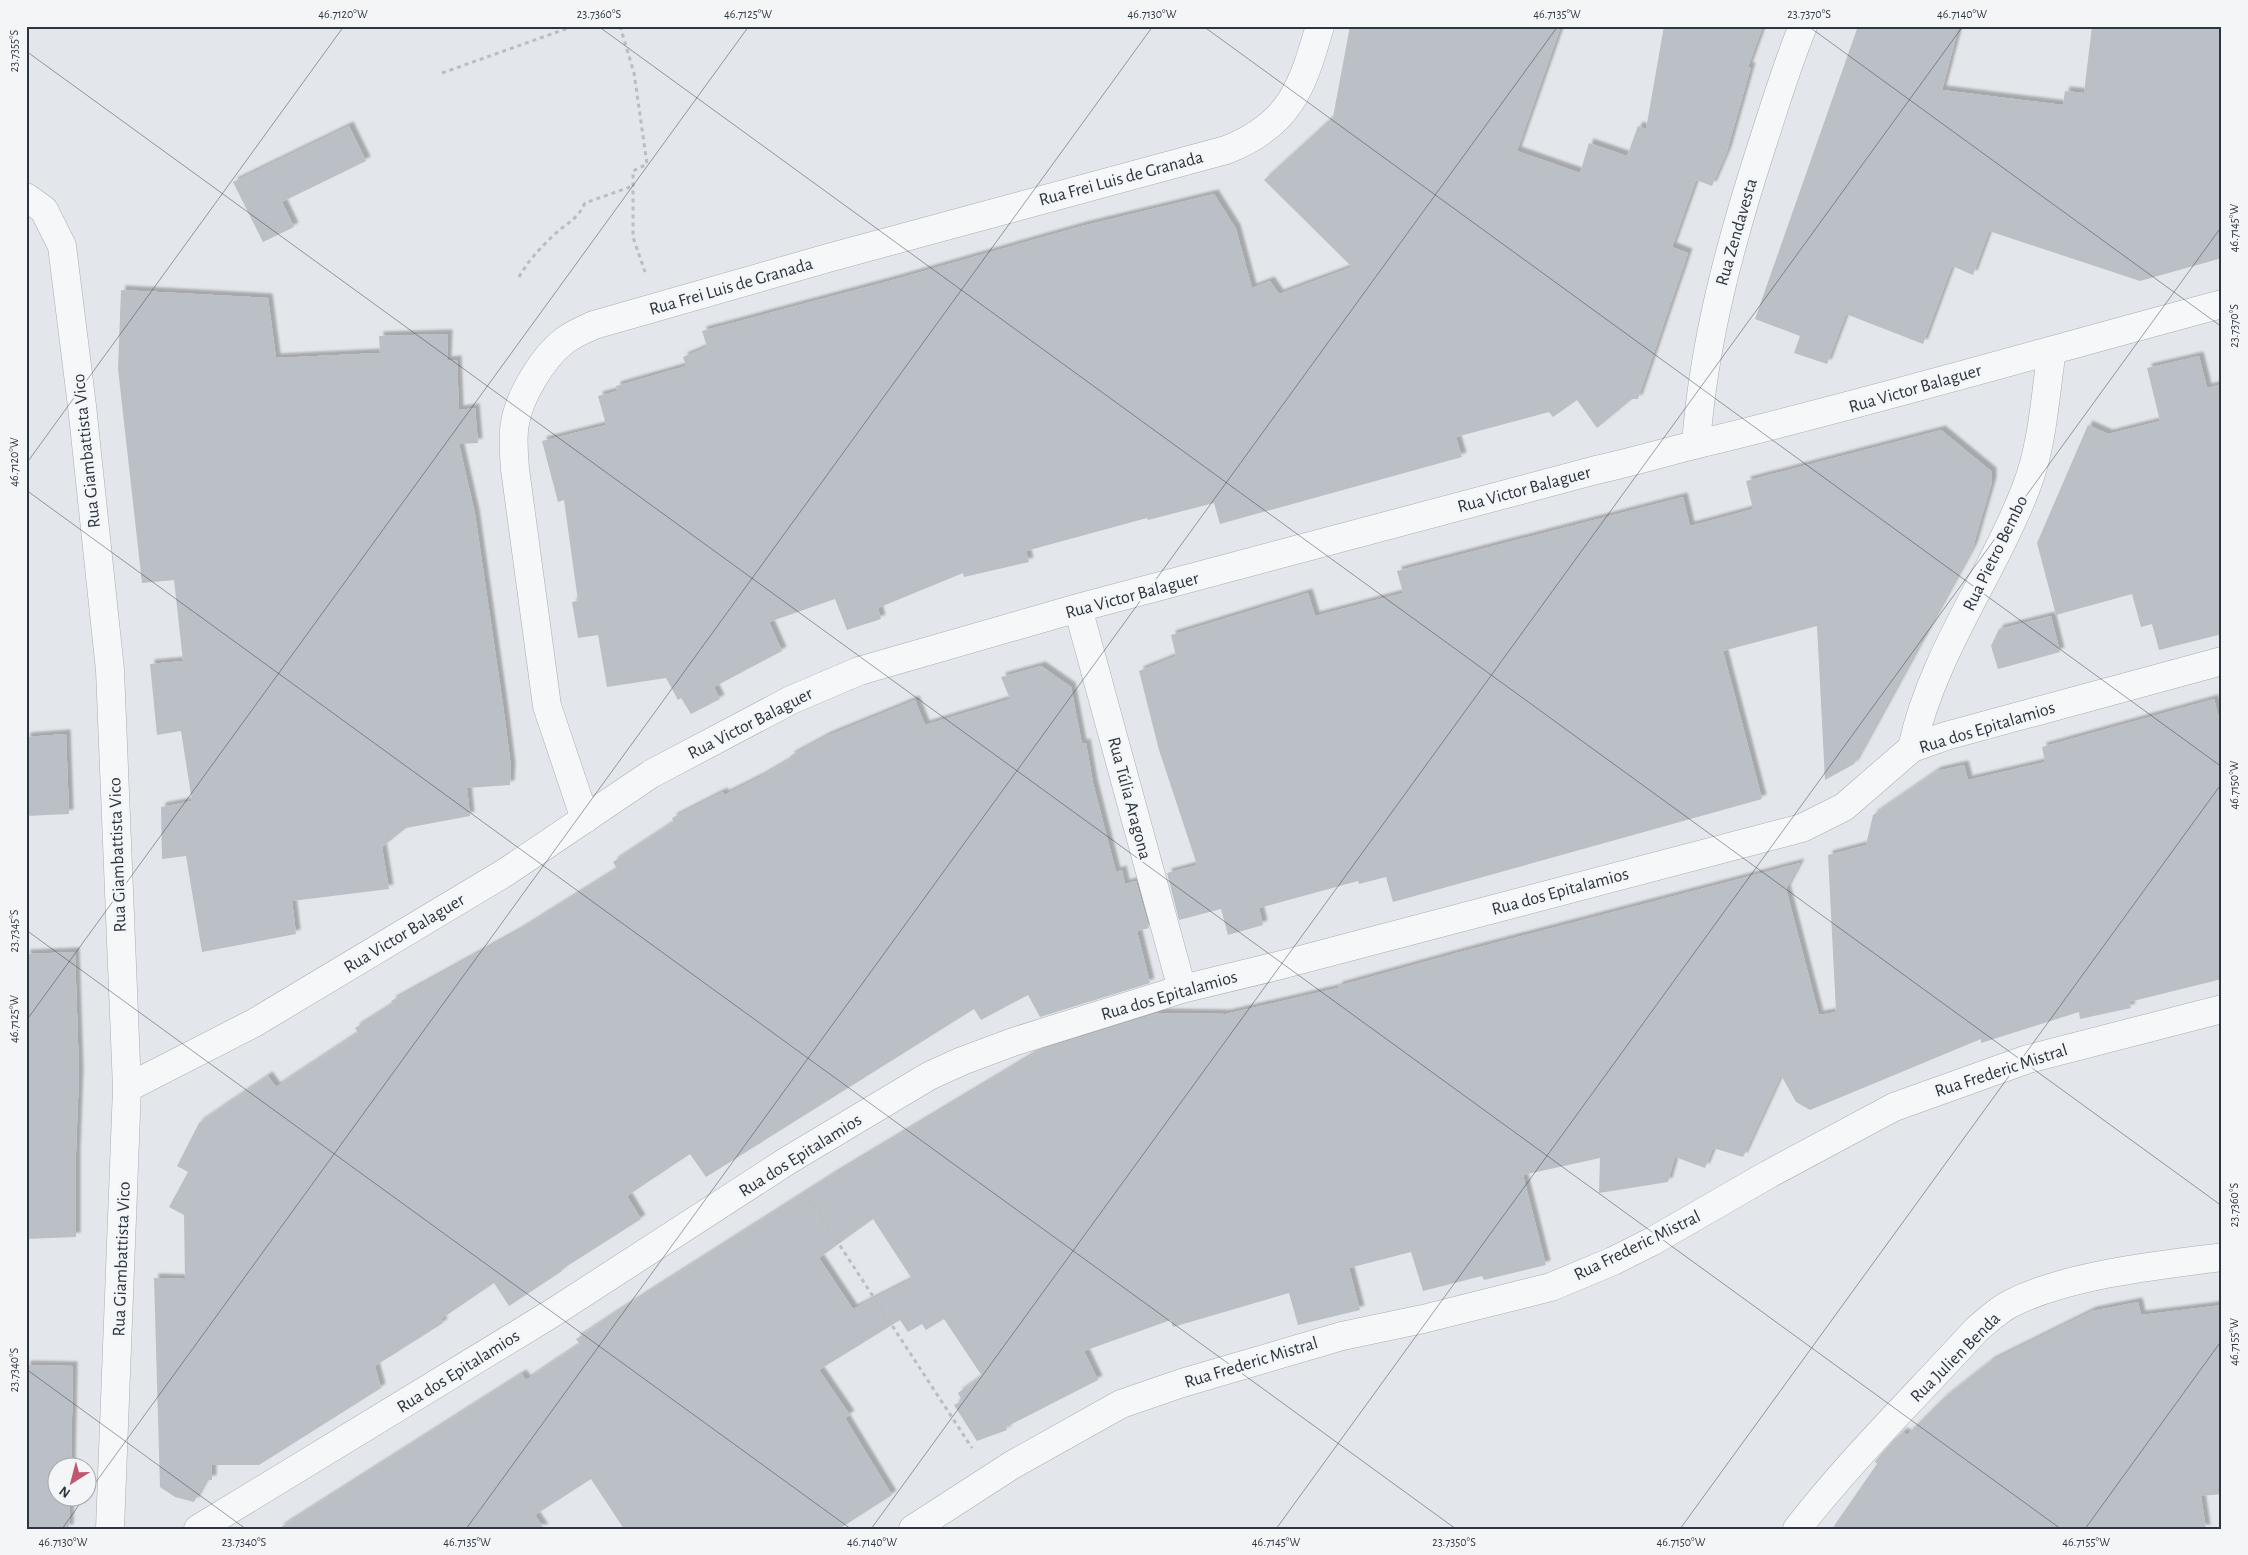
<svg xmlns="http://www.w3.org/2000/svg" width="2248" height="1555" viewBox="0 0 2248 1555" font-family="'Alegreya Sans',sans-serif">
<style>
.building{fill:#bbc0c6;fill-rule:evenodd;filter:url(#shadow)}
.lines{fill:none;stroke-linecap:round;stroke-linejoin:round}
.minor-casing{stroke:#a9aeb4;stroke-width:29}
.path{stroke:#babdc1;stroke-width:3;stroke-dasharray:4 4;stroke-linecap:butt}
.minor{stroke:#f6f7f8;stroke-width:28}
.ticks{fill:none;stroke:#2d3640;stroke-width:1;stroke-opacity:0.45}
.labels{text-anchor:middle;stroke-width:5;stroke-linejoin:round;paint-order:stroke}
.street-label{font-size:18px;fill:#2d3640;stroke:#f3f5f7}
.neatline{fill:none;stroke:#2d3640;stroke-width:2}
.ticks-label{font-size:12px;text-anchor:middle;fill:#2d3640}
</style>
<defs>
<filter id="shadow"><feDropShadow dx="4.5" dy="-4.5" stdDeviation="1" flood-color="#0004"/></filter>
</defs>
<rect width="100%" height="100%" fill="#e3e6ea"/>
<!-- building -->
<path class="building" d="M 1350,26 L 1561,26 L 1517,151 L 1580,173 L 1589,143 L 1627,156 L 1638,126 L 1646,129 L 1664,26 L 1763,26 L 1748,67 L 1751,67 L 1727,151 L 1712,186 L 1696,180 L 1672,247 L 1688,253 L 1638,399 L 1632,399 L 1597,428 L 1577,400 L 1553,417 L 1549,412 L 1456,437 L 1462,457 L 1220,524 L 1214,503 L 1148,520 L 1147,518 L 1026,551 L 1029,562 L 964,577 L 963,573 L 878,608 L 881,619 L 847,630 L 835,599 L 769,622 L 782,651 L 714,687 L 720,699 L 691,714 L 681,698 L 678,700 L 666,678 L 607,687 L 598,635 L 578,638 L 572,602 L 578,601 L 564,500 L 558,502 L 542,441 L 606,425 L 598,396 L 617,391 L 616,386 L 686,366 L 683,357 L 707,347 L 702,331 L 889,281 L 1082,226 L 1214,194 L 1236,229 L 1252,288 L 1270,281 L 1279,294 L 1352,267 L 1264,180 L 1333,117 Z
M 1858,26 L 1959,26 L 1942,90 L 2063,105 L 2065,91 L 2084,93 L 2092,26 L 2222,26 L 2222,258 L 2140,281 L 1989,231 L 1973,275 L 1952,266 L 1923,344 L 1846,314 L 1827,364 L 1794,353 L 1800,336 L 1755,319 Z
M 349,126 L 366,161 L 282,202 L 294,227 L 263,242 L 233,182 Z
M 121,290 L 268,298 L 276,358 L 380,353 L 379,336 L 448,334 L 447,361 L 457,360 L 459,410 L 475,408 L 478,443 L 459,444 L 475,514 L 503,705 L 511,767 L 510,785 L 467,788 L 470,816 L 406,828 L 382,847 L 389,889 L 292,901 L 296,934 L 202,952 L 186,856 L 162,859 L 161,807 L 192,801 L 181,731 L 157,735 L 150,664 L 183,661 L 174,580 L 142,583 L 118,369 Z
M 2199,356 L 2207,388 L 2222,384 L 2222,634 L 2159,650 L 2152,624 L 2141,627 L 2132,594 L 2056,615 L 2037,543 L 2088,425 L 2108,434 L 2160,421 L 2147,368 Z
M 1941,430 L 1992,472 L 1992,482 L 1973,547 L 1854,764 L 1825,780 L 1817,626 L 1723,651 L 1762,799 L 1393,902 L 1386,877 L 1359,884 L 1358,881 L 1259,908 L 1263,925 L 1228,935 L 1221,909 L 1179,920 L 1167,873 L 1197,865 L 1159,750 L 1139,671 L 1176,656 L 1171,635 L 1308,593 L 1315,616 L 1403,593 L 1397,571 L 1683,497 L 1690,526 L 1753,509 L 1746,481 Z
M 2051,616 L 2060,652 L 1998,669 L 1991,646 L 1999,629 Z
M 1041,666 L 1071,687 L 1082,744 L 1086,743 L 1093,783 L 1116,872 L 1122,870 L 1125,884 L 1136,881 L 1149,928 L 1137,931 L 1150,983 L 1040,1017 L 1028,995 L 981,1020 L 974,1009 L 706,1177 L 690,1154 L 627,1196 L 641,1219 L 561,1270 L 562,1271 L 509,1306 L 494,1283 L 441,1319 L 443,1323 L 375,1366 L 381,1388 L 259,1465 L 212,1465 L 212,1480 L 206,1480 L 194,1502 L 175,1497 L 160,1487 L 154,1278 L 185,1279 L 184,1215 L 169,1207 L 188,1172 L 177,1166 L 199,1123 L 268,1076 L 276,1087 L 358,1033 L 355,1028 L 393,1004 L 391,1001 L 518,931 L 617,869 L 613,862 L 674,822 L 672,818 L 723,792 L 724,795 L 760,777 L 791,759 L 790,756 L 827,736 L 915,700 L 925,725 L 1010,699 L 1001,677 Z
M 2214,699 L 2222,730 L 2222,979 L 2129,1002 L 2131,1008 L 2080,1019 L 2079,1012 L 1981,1043 L 1981,1039 L 1810,1110 L 1796,1102 L 1781,1075 L 1743,1157 L 1713,1148 L 1705,1168 L 1675,1157 L 1668,1182 L 1599,1193 L 1600,1158 L 1523,1175 L 1546,1265 L 1484,1280 L 1482,1276 L 1423,1291 L 1411,1252 L 1349,1268 L 1360,1310 L 1298,1325 L 1289,1293 L 1173,1327 L 1171,1320 L 1084,1351 L 1098,1380 L 1006,1427 L 1007,1430 L 977,1441 L 954,1405 L 962,1401 L 958,1393 L 982,1376 L 944,1319 L 926,1330 L 922,1324 L 908,1332 L 900,1320 L 819,1370 L 850,1415 L 845,1418 L 892,1495 L 839,1529 L 624,1529 L 591,1479 L 535,1515 L 544,1529 L 278,1529 L 522,1374 L 526,1380 L 580,1344 L 576,1339 L 609,1317 L 834,1174 L 1042,1049 L 1158,1013 L 1226,1014 L 1338,988 L 1338,986 L 1464,951 L 1800,863 L 1786,889 L 1819,1015 L 1836,1012 L 1828,855 L 1866,845 L 1873,815 L 1937,771 L 1964,765 L 1968,780 L 2045,762 L 2042,747 ZM 873,1219 L 912,1279 L 853,1309 L 819,1258 Z
M 66,734 L 69,814 L 26,816 L 26,737 Z
M 75,952 L 79,1073 L 76,1152 L 76,1237 L 26,1239 L 26,954 Z
M 2138,1302 L 2141,1315 L 2222,1305 L 2222,1494 L 2201,1496 L 2206,1529 L 1832,1529 L 1877,1464 L 1875,1461 L 1894,1440 L 1903,1432 L 1907,1435 L 1944,1398 L 1991,1361 L 2092,1311 Z
M 26,1365 L 73,1366 L 71,1468 L 58,1468 L 58,1498 L 70,1498 L 69,1529 L 26,1529 Z"/>
<g class="lines">
<!-- minor casing -->
<g class="minor-casing">
<path id="minor" d="M 26,197 L 44,210 L 62,246 L 82,406 L 110,670 L 127,1088 L 110,1529
M 1696,444 C 1704,340 1730,244 1762,145 C 1775,105 1787,65 1803,26
M 1078,608 L 1182,989
M 1912,748 C 1932,655 1992,576 2026,488 C 2043,445 2045,395 2052,350
M 585,819 L 547,706 L 515,469 C 514,453 512,438 515,423 C 519,397 543,357 564,341 C 573,334 583,330 594,325 L 828,258 L 1226,150 C 1290,125 1302,88 1320,26
M 127,1088 L 254,1023 L 506,872 L 651,774 L 791,700 L 859,671 L 1078,608 L 1596,470 C 1632,462 1666,452 1702,443 C 1876,401 2049,350 2222,304
M 198,1529 L 554,1312 L 787,1161 L 929,1076 L 962,1061 L 1013,1042 L 1182,989 L 1277,966 L 1802,828 L 1844,807 L 1912,748 L 1946,736 L 2222,661
M 913,1529 L 1012,1465 L 1121,1404 L 1182,1383 L 1342,1336 L 1423,1319 L 1551,1287 L 1613,1261 L 1651,1242 L 1769,1174 L 1894,1107 L 2028,1059 L 2222,1009
M 1797,1529 C 1852,1458 1917,1395 1977,1329 C 1988,1320 1998,1310 2010,1304 C 2069,1274 2156,1266 2222,1257"/>
</g>
<!-- path -->
<path class="path" d="M 620,26 L 634,73 L 647,164 L 633,171 L 633,237 L 645,272
M 442,73 L 574,26
M 519,277 C 528,261 541,247 555,234 C 569,221 576,221 585,203 L 633,186
M 805,1192 L 972,1448"/>
<!-- minor -->
<use href="#minor" class="minor"/>
</g>
<!-- ticks -->
<path class="ticks" d="M 598,26 L 2222,1206M 1203,26 L 2222,767M 1808,26 L 2222,327M 26,51 L 2061,1529M 26,464 L 344,26M 26,490 L 1456,1529M 26,930 L 851,1529M 26,1021 L 749,26M 26,1369 L 246,1529M 88,1493 L 1153,26M 62,1529 L 84,1498M 466,1529 L 1558,26M 871,1529 L 1963,26M 1276,1529 L 2222,226M 1680,1529 L 2222,783M 2085,1529 L 2222,1340"/>
<g class="labels">
<!-- street labels -->
<g class="street-label">
<text transform="translate(1121 178) rotate(-15)" y="6">Rua Frei Luis de Granada</text>
<text transform="translate(1736 232) rotate(-74)" y="6">Rua Zendavesta</text>
<text transform="translate(731 286) rotate(-16)" y="6">Rua Frei Luis de Granada</text>
<text transform="translate(1915 388) rotate(-16)" y="6">Rua Victor Balaguer</text>
<text transform="translate(86 451) rotate(-96)" y="6">Rua Giambattista Vico</text>
<text transform="translate(1524 489) rotate(-15)" y="6">Rua Victor Balaguer</text>
<text transform="translate(1995 553) rotate(-64)" y="6">Rua Pietro Bembo</text>
<text transform="translate(1132 595) rotate(-15)" y="6">Rua Victor Balaguer</text>
<text transform="translate(750 723) rotate(-27)" y="6">Rua Victor Balaguer</text>
<text transform="translate(1987 727) rotate(-17)" y="6">Rua dos Epitalamios</text>
<text transform="translate(1130 798) rotate(75)" y="6">Rua Túlia Aragona</text>
<text transform="translate(117 855) rotate(-92)" y="6">Rua Giambattista Vico</text>
<text transform="translate(1560 891) rotate(-15)" y="6">Rua dos Epitalamios</text>
<text transform="translate(404 933) rotate(-31)" y="6">Rua Victor Balaguer</text>
<text transform="translate(1169 995) rotate(-16)" y="6">Rua dos Epitalamios</text>
<text transform="translate(2001 1070) rotate(-18)" y="6">Rua Frederic Mistral</text>
<text transform="translate(800 1155) rotate(-32)" y="6">Rua dos Epitalamios</text>
<text transform="translate(1637 1245) rotate(-26)" y="6">Rua Frederic Mistral</text>
<text transform="translate(121 1259) rotate(-88)" y="6">Rua Giambattista Vico</text>
<text transform="translate(1955 1357) rotate(-45)" y="6">Rua Julien Benda</text>
<text transform="translate(1251 1362) rotate(-17)" y="6">Rua Frederic Mistral</text>
<text transform="translate(458 1371) rotate(-32)" y="6">Rua dos Epitalamios</text>
</g>
</g>
<!-- border -->
<rect width="2248" height="1555" fill="none" stroke="#f3f5f7" stroke-width="55"/>
<!-- north arrow -->
<g transform="translate(72 1482) rotate(216)"><circle r="24" fill="#f3f5f7" stroke="#a4a9ae"/>
<path d="M0-4L9 19L0 12L-9 19Z" fill="#c05770"/>
<text y="-8" font-size="14" font-weight="bold" text-anchor="middle" fill="#2d3640">N</text>
</g>
<rect x="28" y="28" width="2192" height="1500" class="neatline"/>
<g class="ticks-label">
<text x="343" y="18">46.7120°W</text>
<text x="599" y="18">23.7360°S</text>
<text x="748" y="18">46.7125°W</text>
<text x="1152" y="18">46.7130°W</text>
<text x="1557" y="18">46.7135°W</text>
<text x="1809" y="18">23.7370°S</text>
<text x="1962" y="18">46.7140°W</text>
<text transform="translate(14 51) rotate(-90)" y="4">23.7355°S</text>
<text transform="translate(2234 228) rotate(-90)" y="4">46.7145°W</text>
<text transform="translate(2234 326) rotate(-90)" y="4">23.7370°S</text>
<text transform="translate(14 462) rotate(-90)" y="4">46.7120°W</text>
<text transform="translate(2234 785) rotate(-90)" y="4">46.7150°W</text>
<text transform="translate(14 931) rotate(-90)" y="4">23.7345°S</text>
<text transform="translate(14 1019) rotate(-90)" y="4">46.7125°W</text>
<text transform="translate(2234 1205) rotate(-90)" y="4">23.7360°S</text>
<text transform="translate(2234 1342) rotate(-90)" y="4">46.7155°W</text>
<text transform="translate(14 1370) rotate(-90)" y="4">23.7340°S</text>
<text x="63" y="1546">46.7130°W</text>
<text x="244" y="1546">23.7340°S</text>
<text x="467" y="1546">46.7135°W</text>
<text x="872" y="1546">46.7140°W</text>
<text x="1276" y="1546">46.7145°W</text>
<text x="1454" y="1546">23.7350°S</text>
<text x="1681" y="1546">46.7150°W</text>
<text x="2086" y="1546">46.7155°W</text>
</g>
</svg>
